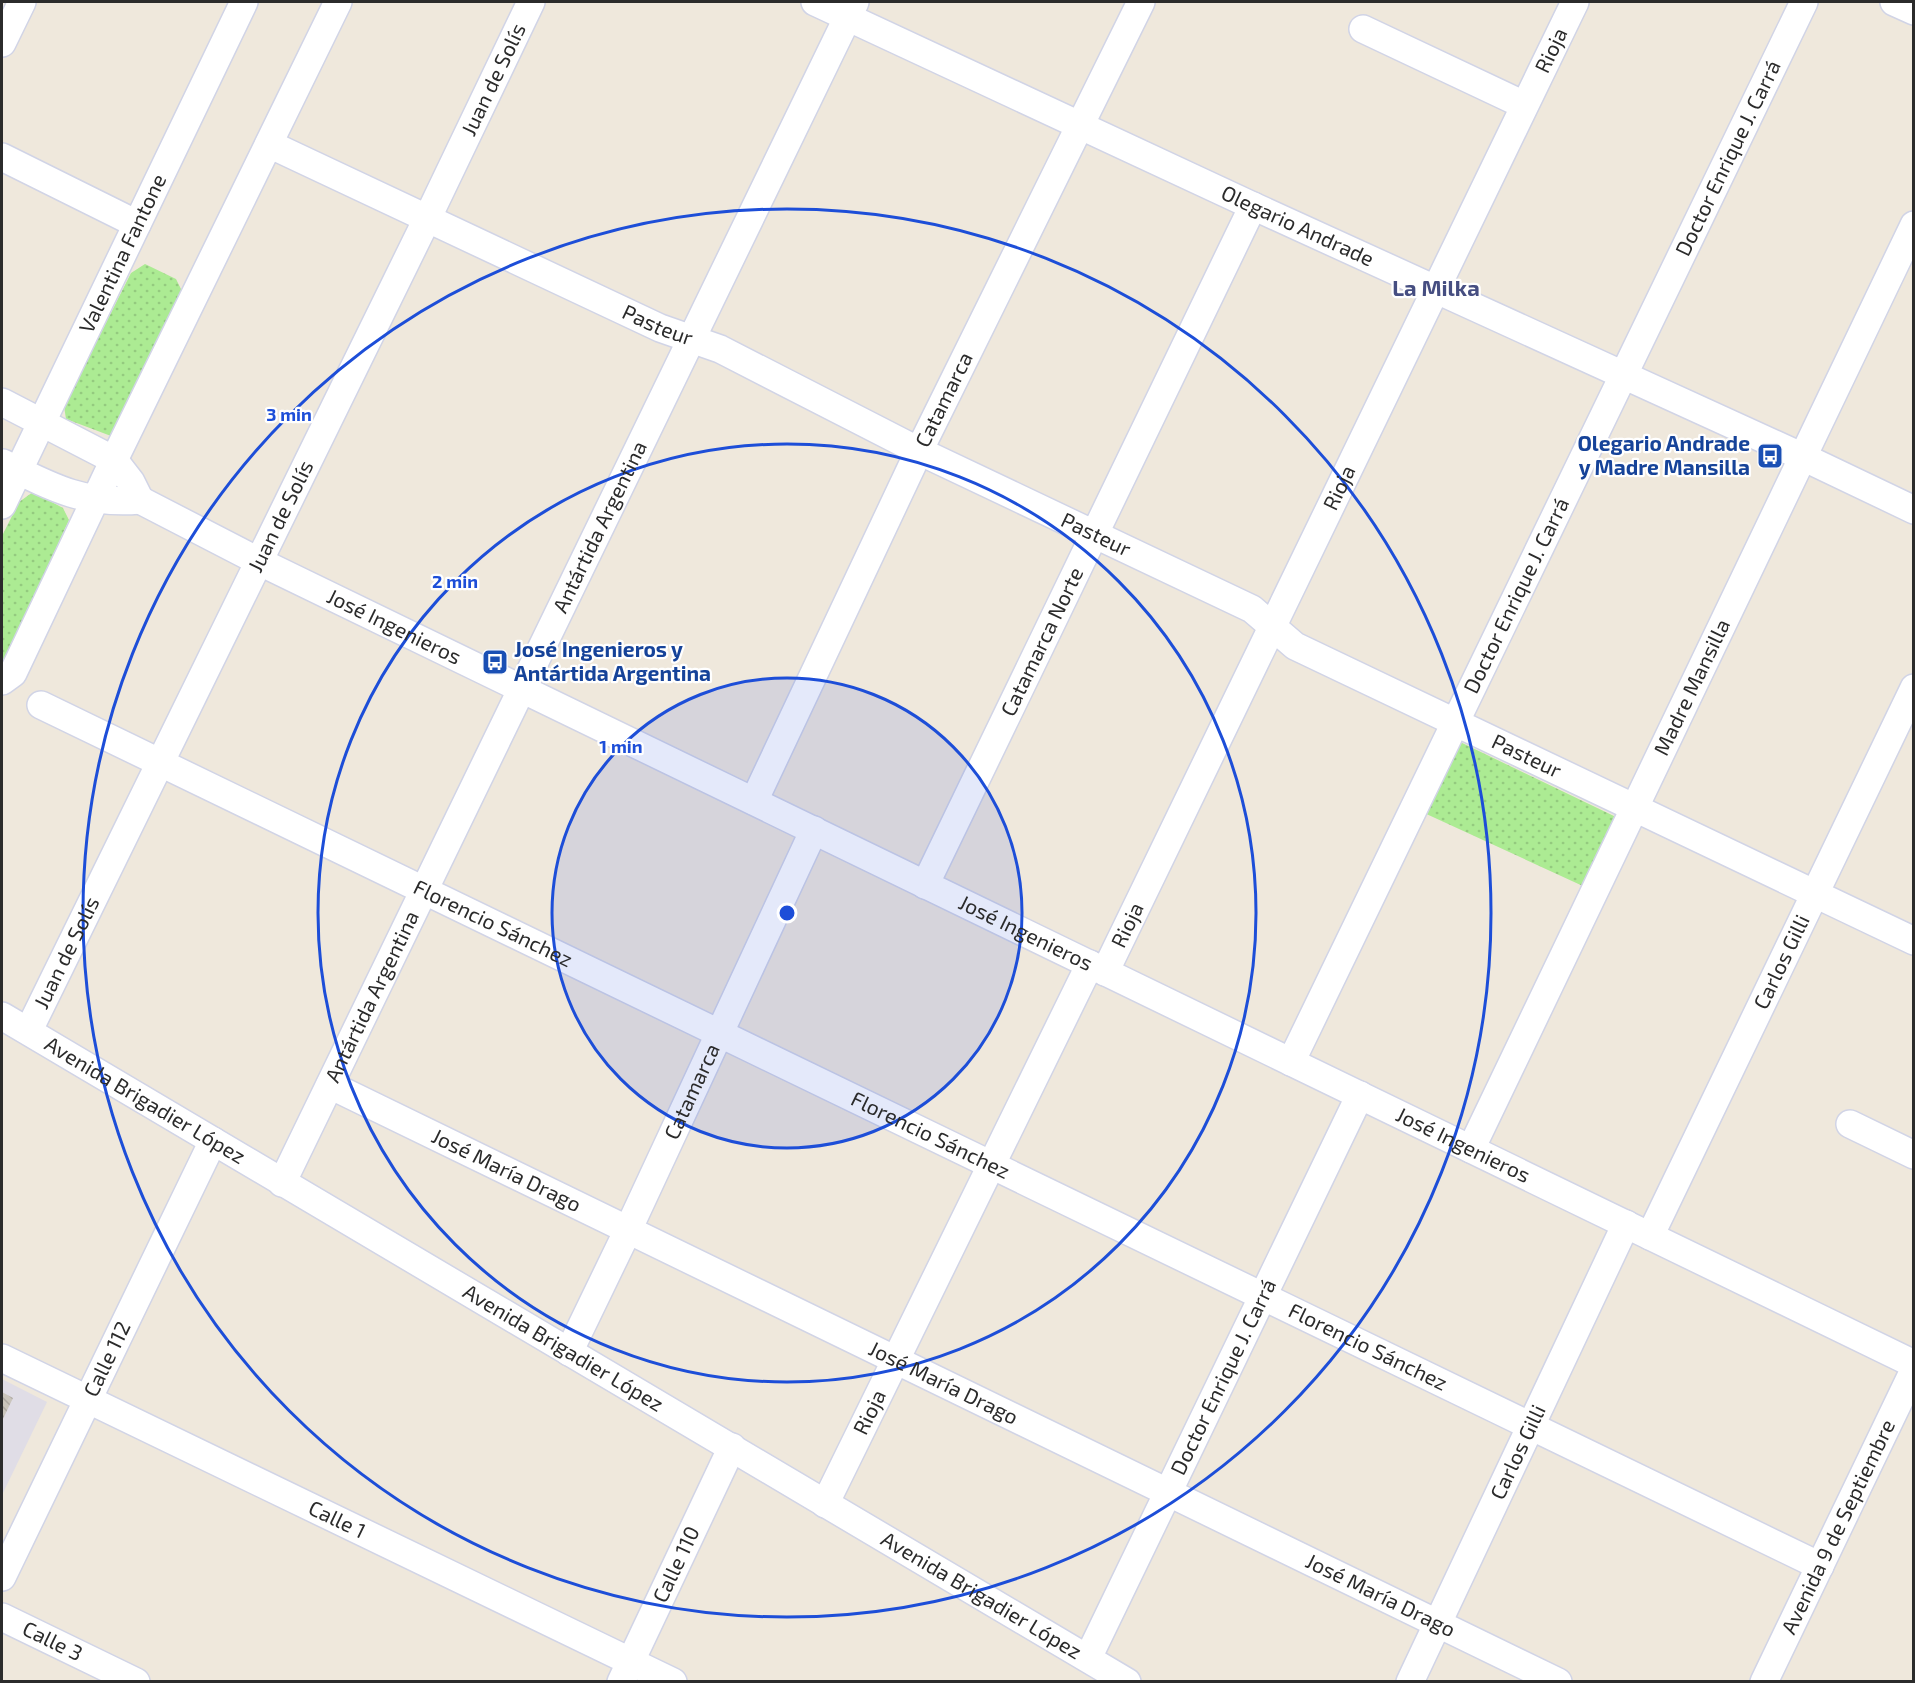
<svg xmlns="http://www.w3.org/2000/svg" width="1915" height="1683" viewBox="0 0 1915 1683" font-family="'Exo 2',sans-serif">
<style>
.industrial{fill:#e0dde6}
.park{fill:url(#park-dots)}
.building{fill:url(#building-back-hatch)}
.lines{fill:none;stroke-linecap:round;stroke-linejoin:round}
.minor-casing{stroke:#d1d4e6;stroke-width:30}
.minor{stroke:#fff;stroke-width:27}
.ring{fill:none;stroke:#1d4ed8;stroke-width:3}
.labels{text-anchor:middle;stroke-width:4.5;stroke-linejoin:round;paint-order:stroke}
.street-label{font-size:21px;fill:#2b2b2b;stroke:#fff}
.transit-label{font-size:21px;font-weight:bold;fill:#164399;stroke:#fff;text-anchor:end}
.neighbourhood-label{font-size:22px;font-weight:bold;fill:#464e81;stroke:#fff}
.centre{fill:#1d4ed8;stroke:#fff;stroke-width:3}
.ring-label{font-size:18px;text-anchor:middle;font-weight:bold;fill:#1d4ed8;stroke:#fff;stroke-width:4.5;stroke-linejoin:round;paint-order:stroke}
</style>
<defs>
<pattern id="park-dots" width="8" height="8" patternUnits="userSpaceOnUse" patternTransform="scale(1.5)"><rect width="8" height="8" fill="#aceb93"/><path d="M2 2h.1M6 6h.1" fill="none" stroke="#94ca7f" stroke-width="1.8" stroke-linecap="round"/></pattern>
<pattern id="building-back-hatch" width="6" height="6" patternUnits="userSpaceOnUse" patternTransform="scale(1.5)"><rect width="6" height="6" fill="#cac5bc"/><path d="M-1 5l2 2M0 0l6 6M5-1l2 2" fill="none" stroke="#aea9a2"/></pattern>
</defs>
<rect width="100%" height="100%" fill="#efe8dc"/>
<!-- industrial -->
<path class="industrial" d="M 2,1379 L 47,1402 L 2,1495 Z"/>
<!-- park -->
<path class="park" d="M 145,264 L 176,279 L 182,291 L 120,427 L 111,436 L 66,419 L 64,406 L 131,273 Z
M 33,492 L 63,508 L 69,520 L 7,656 L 2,661 L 2,536 L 19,502 Z
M 1458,741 L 1616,817 L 1585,887 L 1422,812 Z"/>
<!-- building -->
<path class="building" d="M 2,1392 L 13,1398 L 2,1421 Z"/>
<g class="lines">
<!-- minor casing -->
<g class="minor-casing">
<g id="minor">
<path id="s1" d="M 815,2 L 1253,206 L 1803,457 L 1914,510"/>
<path d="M 1894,2 L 1914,11"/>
<path d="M 1363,29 L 1524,105"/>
<path d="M 2,43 L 22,2"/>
<path id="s2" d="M 269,144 L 660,328 L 720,349 L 919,451 L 1252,609 L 1295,646 L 1914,941"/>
<path d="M 2,157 L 137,224"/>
<path d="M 2,402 L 114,460 L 131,482 L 140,500"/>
<path d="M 3,463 C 51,487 84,505 140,500"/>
<path id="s3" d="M 140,500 L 258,561 L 1914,1364"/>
<path id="s4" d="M 2,505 L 244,2"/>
<path d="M 2,681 L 13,673 L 114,460 L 338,2"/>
<path id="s5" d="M 41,705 L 1820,1566"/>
<path id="s6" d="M 754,801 L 919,451 L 1141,2"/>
<path id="s7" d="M 925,885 L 1253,206"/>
<path id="s8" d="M 1105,972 L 1575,2"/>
<path id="s9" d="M 2,1016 L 1127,1682"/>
<path id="s10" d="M 29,1030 L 428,217 L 531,2"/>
<path id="s11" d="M 1291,1062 L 1804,2"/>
<path id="s12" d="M 330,1085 L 1558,1682"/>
<path d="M 1850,1124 L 1914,1155"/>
<path id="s13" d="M 1471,1149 L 1914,225"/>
<path id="s14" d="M 282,1183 L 855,2"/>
<path id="s15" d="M 1650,1236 L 1914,688"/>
<path id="s16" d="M 569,1352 L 628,1230 L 814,830"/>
<path id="s17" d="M 2,1358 L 673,1682"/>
<path id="s18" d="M 825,1504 L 1090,964"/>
<path id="s19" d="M 2,1577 L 213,1141"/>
<path id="s20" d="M 2,1617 L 136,1682"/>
<path id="s21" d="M 1088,1658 L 1360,1095"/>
<path id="s22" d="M 621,1682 L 732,1447"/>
<path id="s23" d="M 1410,1682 L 1626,1224"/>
<path id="s24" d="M 1764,1682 L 1914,1370"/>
</g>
</g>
<!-- minor -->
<use href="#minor" class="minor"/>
</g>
<!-- distance rings -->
<circle cx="787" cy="913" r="235" fill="#1d4ed8" fill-opacity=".12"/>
<g class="ring">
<circle cx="787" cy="913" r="235"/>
<circle cx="787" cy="913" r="469"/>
<circle cx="787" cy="913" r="704"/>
</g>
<!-- icons -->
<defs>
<g id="bus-square" transform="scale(1.35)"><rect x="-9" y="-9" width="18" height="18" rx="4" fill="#1a4fb4" stroke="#fff"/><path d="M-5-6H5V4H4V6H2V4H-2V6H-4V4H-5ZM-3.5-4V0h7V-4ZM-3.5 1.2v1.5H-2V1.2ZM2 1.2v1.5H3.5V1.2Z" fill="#fff"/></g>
</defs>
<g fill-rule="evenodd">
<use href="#bus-square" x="1770" y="456"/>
<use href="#bus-square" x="495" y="662"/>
</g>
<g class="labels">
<!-- street labels -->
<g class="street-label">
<text dy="7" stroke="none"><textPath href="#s8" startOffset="1024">Rioja</textPath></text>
<text dy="7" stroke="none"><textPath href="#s10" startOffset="1058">Juan de Solís</textPath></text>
<text dy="7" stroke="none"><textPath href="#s11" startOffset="1004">Doctor Enrique J. Carrá</textPath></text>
<text dy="7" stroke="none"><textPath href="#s1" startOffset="532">Olegario Andrade</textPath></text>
<text dy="7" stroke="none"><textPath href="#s4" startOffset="279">Valentina Fantone</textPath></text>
<text dy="7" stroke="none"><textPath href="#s2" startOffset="429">Pasteur</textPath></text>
<text dy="7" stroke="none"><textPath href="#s6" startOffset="444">Catamarca</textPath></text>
<text dy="7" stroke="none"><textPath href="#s8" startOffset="538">Rioja</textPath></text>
<text dy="7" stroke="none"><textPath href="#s10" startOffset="572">Juan de Solís</textPath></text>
<text dy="7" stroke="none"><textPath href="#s14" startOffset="729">Antártida Argentina</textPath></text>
<text dy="7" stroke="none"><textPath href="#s2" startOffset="915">Pasteur</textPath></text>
<text dy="7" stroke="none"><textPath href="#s11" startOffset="518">Doctor Enrique J. Carrá</textPath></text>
<text dy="7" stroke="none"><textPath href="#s3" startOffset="284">José Ingenieros</textPath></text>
<text dy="7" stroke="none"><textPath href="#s7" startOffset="270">Catamarca Norte</textPath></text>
<text dy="7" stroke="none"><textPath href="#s13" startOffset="512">Madre Mansilla</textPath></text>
<text dy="7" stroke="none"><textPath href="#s2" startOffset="1401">Pasteur</textPath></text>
<text dy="7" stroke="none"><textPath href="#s5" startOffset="502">Florencio Sánchez</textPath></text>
<text dy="7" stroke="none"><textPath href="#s8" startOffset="52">Rioja</textPath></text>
<text dy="7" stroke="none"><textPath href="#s3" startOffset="986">José Ingenieros</textPath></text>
<text dy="7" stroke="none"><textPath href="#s10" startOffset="86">Juan de Solís</textPath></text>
<text dy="7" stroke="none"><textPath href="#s15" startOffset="304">Carlos Gilli</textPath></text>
<text dy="7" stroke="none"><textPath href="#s14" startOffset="207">Antártida Argentina</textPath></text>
<text dy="7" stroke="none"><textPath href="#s16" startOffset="288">Catamarca</textPath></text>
<text dy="7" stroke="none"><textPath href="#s9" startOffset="166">Avenida Brigadier López</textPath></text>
<text dy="7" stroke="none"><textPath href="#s5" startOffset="988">Florencio Sánchez</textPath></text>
<text dy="7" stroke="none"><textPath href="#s3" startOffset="1472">José Ingenieros</textPath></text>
<text dy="7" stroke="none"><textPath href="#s12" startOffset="196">José María Drago</textPath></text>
<text dy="7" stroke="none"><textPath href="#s5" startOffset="1474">Florencio Sánchez</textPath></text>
<text dy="7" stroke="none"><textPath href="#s9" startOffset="652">Avenida Brigadier López</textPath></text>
<text dy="7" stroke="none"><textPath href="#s19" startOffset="242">Calle 112</textPath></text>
<text dy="7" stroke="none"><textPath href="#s21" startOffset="312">Doctor Enrique J. Carrá</textPath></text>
<text dy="7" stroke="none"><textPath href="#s12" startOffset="682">José María Drago</textPath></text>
<text dy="7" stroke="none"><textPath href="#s18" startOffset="102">Rioja</textPath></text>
<text dy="7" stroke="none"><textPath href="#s23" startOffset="254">Carlos Gilli</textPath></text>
<text dy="7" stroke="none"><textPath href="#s17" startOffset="372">Calle 1</textPath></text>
<text dy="7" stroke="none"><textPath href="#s24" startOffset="172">Avenida 9 de Septiembre</textPath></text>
<text dy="7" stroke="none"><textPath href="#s22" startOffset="130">Calle 110</textPath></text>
<text dy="7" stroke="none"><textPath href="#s9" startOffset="1138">Avenida Brigadier López</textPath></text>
<text dy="7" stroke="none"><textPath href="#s12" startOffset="1168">José María Drago</textPath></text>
<text dy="7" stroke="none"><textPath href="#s20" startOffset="56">Calle 3</textPath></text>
</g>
<!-- transit labels -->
<g class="transit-label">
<text x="1750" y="451">Olegario Andrade<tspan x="1750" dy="24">y Madre Mansilla</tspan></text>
<text x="514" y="657" text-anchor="start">José Ingenieros y<tspan x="514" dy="24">Antártida Argentina</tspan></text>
</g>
<!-- neighbourhood labels -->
<g class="neighbourhood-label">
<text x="1436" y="296">La Milka</text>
</g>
</g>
<circle cx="787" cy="913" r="9" class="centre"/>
<g class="ring-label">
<text x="289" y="421">3 min</text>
<text x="455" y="588">2 min</text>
<text x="621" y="753">1 min</text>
</g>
<!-- border -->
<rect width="1915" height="1683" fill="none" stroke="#2b2b2b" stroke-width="6"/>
</svg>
